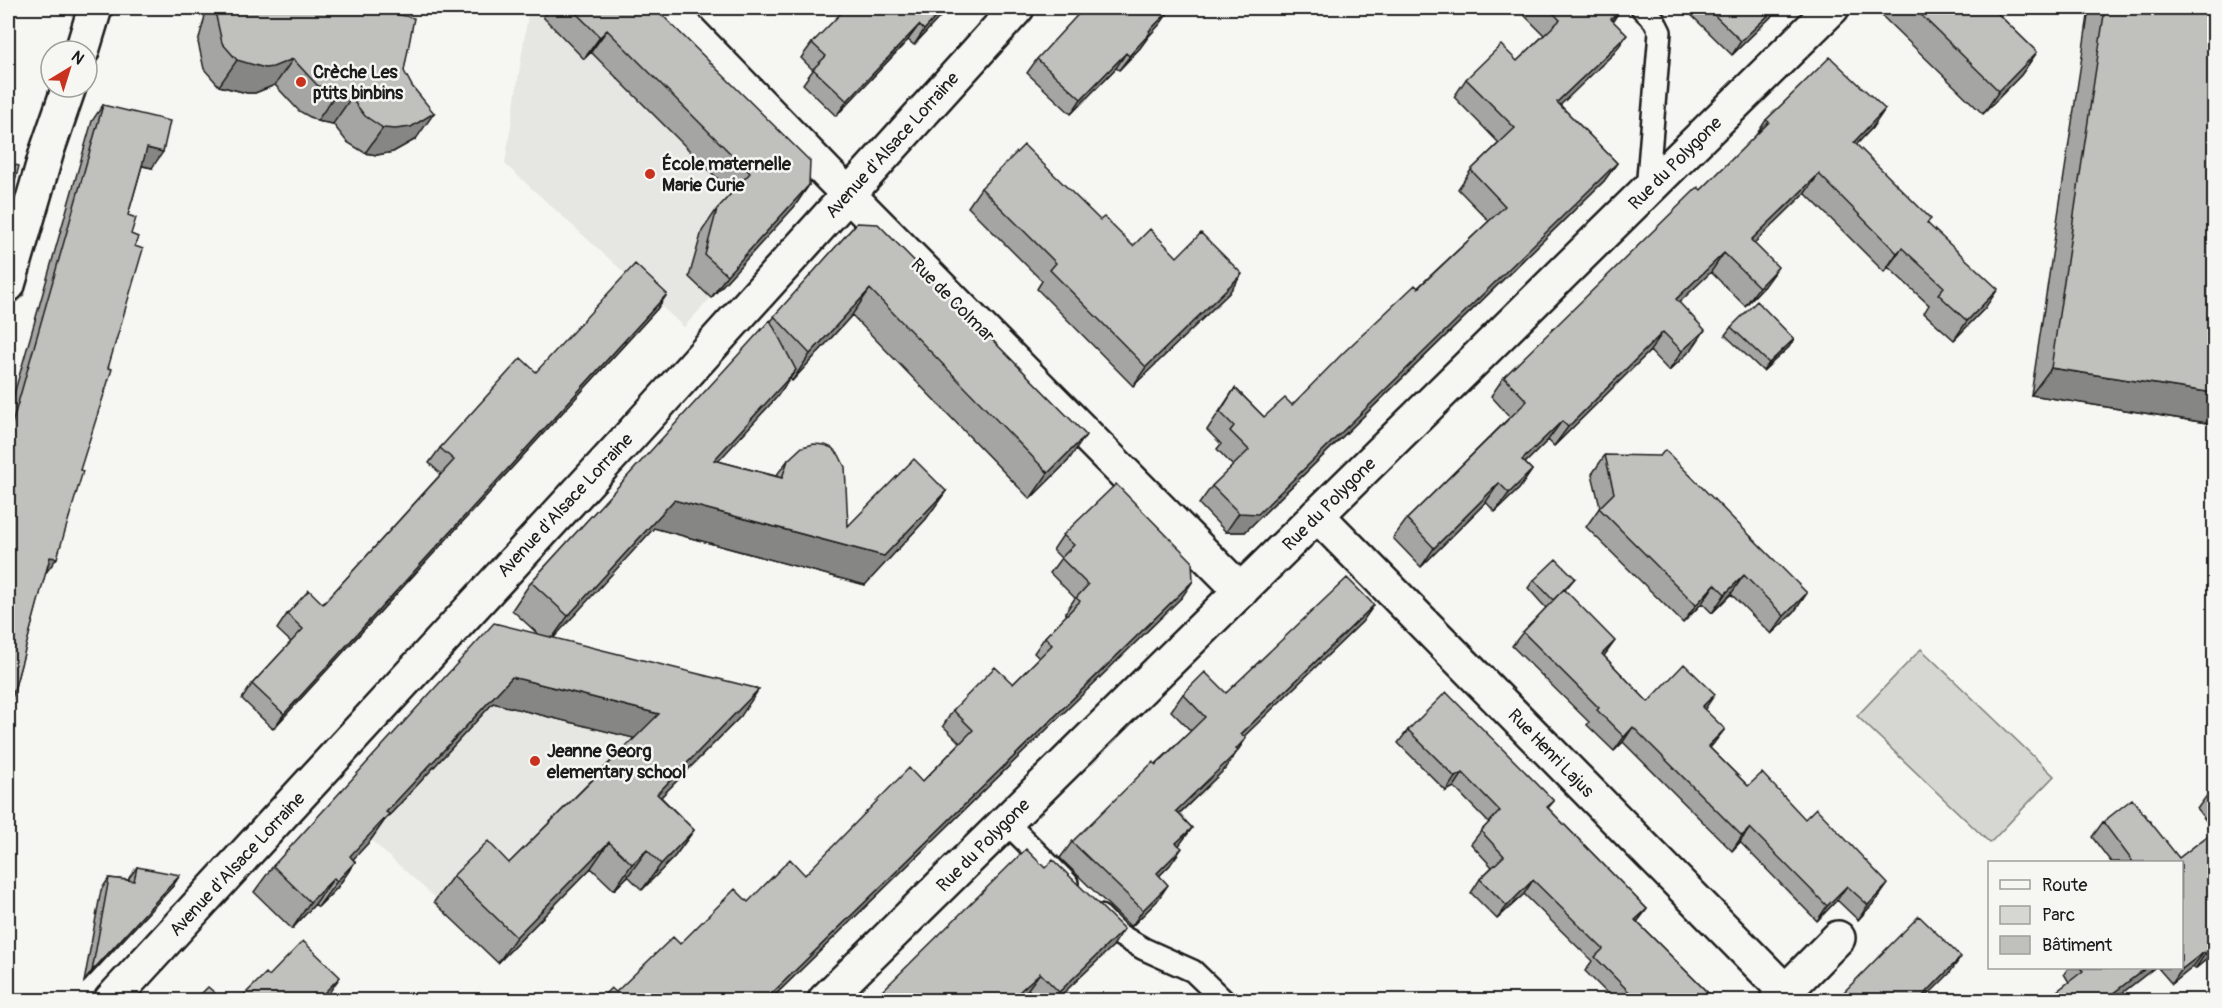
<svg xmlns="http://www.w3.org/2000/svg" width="2222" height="1008" viewBox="0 0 2222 1008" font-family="Pangolin,sans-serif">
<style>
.built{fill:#e6e6e2}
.park{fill:#d6d6d2;stroke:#797977;stroke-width:1.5}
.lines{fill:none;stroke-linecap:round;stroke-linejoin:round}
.service-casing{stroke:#1c1c1c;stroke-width:26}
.minor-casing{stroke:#1c1c1c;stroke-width:38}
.tertiary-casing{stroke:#1c1c1c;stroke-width:38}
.service{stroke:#f6f6f2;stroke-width:21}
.minor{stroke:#f6f6f2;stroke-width:33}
.tertiary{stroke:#f6f6f2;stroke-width:33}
.wall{fill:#a5a5a3;stroke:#1c1c1c;stroke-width:1.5}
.shaded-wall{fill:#868684;stroke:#1c1c1c;stroke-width:1.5}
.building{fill:#c0c0bd;stroke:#1c1c1c;stroke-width:1.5}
.poi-dot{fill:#c8321e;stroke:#f6f6f2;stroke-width:2}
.labels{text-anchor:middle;stroke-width:5;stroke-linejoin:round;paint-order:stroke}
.poi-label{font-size:18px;font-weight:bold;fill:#1c1c1c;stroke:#f6f6f2;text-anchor:start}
.street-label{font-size:18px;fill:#1c1c1c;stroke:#f6f6f2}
</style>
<rect width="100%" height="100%" fill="#f6f6f2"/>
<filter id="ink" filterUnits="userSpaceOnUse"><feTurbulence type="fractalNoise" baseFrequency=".0167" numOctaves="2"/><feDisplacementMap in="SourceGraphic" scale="12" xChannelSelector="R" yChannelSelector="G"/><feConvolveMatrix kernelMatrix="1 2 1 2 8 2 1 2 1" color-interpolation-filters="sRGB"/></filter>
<g filter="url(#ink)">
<!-- built -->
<path class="built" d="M 529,8 L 618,8 L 794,184 L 794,207 L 684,327 L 505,164 Z
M 476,649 L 741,716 L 501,957 L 333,806 Z"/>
<!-- park -->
<path class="park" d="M 1921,649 L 2054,776 L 1990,843 L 1857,716 Z"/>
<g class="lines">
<!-- service casing -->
<g class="service-casing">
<path id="service" d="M 1642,8 L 1654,20 L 1660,32 L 1647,190
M 1006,822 L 1067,883
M 1100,916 L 1118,934 L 1144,949 L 1193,971 L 1223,1000"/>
</g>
<!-- minor casing -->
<g class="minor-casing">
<path id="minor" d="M 667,8 L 828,174 L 1241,591
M 82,51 L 95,8
M 8,285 L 47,151 L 69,87
M 1317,515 L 1786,992
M 111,1000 L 629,437 L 1017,8
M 1777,1000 L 1838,938"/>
</g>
<!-- tertiary casing -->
<g class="tertiary-casing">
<path id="tertiary" d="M 825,1000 L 1832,8"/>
</g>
<!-- service -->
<use href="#service" class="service"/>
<!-- minor -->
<use href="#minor" class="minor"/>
<!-- tertiary -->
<use href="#tertiary" class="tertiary"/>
</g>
<!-- wall -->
<path class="wall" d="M 206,8 L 369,8 L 404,71 L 416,139 L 393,152 L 377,155 L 365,153 L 347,142 L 333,124 L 317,121 L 299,111 L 275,85 L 255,93 L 247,93 L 219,86 L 204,69 L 198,42 L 204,20 Z
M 550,8 L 655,8 L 809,185 L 794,207 L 711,298 L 689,277 L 702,231 L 717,209 L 732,193 L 591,52 L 584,59 L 543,17 Z
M 948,8 L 914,45 L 908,40 L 836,116 L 803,84 L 813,70 L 801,58 L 812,43 Z
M 1517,8 L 1621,8 L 1613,21 L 1614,53 L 1560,105 L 1617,163 L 1604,181 L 1245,532 L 1226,532 L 1199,504 L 1212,486 L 1233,466 L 1217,449 L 1221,444 L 1207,430 L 1235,388 L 1264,417 L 1292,405 L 1489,221 L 1458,189 L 1471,170 L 1499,143 L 1454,97 L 1466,79 L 1517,61 L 1544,35 Z
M 1684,8 L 1780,8 L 1732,55 Z
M 1885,8 L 1992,8 L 2037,52 L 2021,75 L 1983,114 L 1880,14 Z
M 2094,8 L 2214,8 L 2214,424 L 2031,395 L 2088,16 Z
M 1170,9 L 1170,10 L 1160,24 L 1148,37 L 1140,48 L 1119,70 L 1116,68 L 1071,114 L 1027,73 L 1037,59 Z
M 103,105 L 152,168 L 142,166 L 128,215 L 131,234 L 45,574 L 8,713 L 8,415 L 92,121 Z
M 1885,109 L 1872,128 L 1856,145 L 1928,224 L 1985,308 L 1954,340 L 1924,313 L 1929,305 L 1888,267 L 1884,272 L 1805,193 L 1754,243 L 1764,286 L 1745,306 L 1711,272 L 1679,302 L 1692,349 L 1669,371 L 1650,351 L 1554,446 L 1548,440 L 1525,463 L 1532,470 L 1519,489 L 1495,512 L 1486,502 L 1421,567 L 1393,538 L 1407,519 L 1510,417 L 1491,396 L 1504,377 L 1701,190 L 1755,137 L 1766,120 Z
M 981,188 L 1100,220 L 1133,246 L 1177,257 L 1229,293 L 1133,386 L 1037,289 L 1042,281 L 968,207 Z
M 857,223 L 1068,461 L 1030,499 L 852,315 L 792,381 L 790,378 L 776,398 L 718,461 L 776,476 L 788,460 L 848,526 L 946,491 L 926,519 L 865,585 L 654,528 L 553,638 L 741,716 L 661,797 L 694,830 L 675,856 L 642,890 L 628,876 L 614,890 L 591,868 L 498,963 L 434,902 L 453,876 L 509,863 L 634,738 L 493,703 L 384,821 L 370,841 L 353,859 L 355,862 L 337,888 L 318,907 L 315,904 L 292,929 L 254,892 L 273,866 L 538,634 L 512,610 L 531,582 L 771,321 Z
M 667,294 L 657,309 L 273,729 L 242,699 L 252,684 L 291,642 L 277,629 L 287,614 L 323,604 L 441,474 L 429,463 L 440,448 L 536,372 Z
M 1731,327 L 1794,339 L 1789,347 L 1763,371 L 1725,335 Z
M 1605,455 L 1807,593 L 1794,612 L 1771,634 L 1731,594 L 1712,613 L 1702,603 L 1683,623 L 1586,527 L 1600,507 L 1592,474 Z
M 1063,535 L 1182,597 L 770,1000 L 616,992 L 680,944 L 748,902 L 805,875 L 922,782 L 960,743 L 943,726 L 953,710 L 1013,684 L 1039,658 L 1034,653 L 1045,637 L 1067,615 L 1065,613 L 1075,598 L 1050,573 L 1061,558 L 1053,550 Z
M 1575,578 L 1565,590 L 1604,656 L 1648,702 L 1704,709 L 1714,743 L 1710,748 L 1748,786 L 1878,898 L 1858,920 L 1837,900 L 1817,921 L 1740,842 L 1732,851 L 1623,742 L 1614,751 L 1587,725 L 1589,722 L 1512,646 L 1523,632 L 1546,608 L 1528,588 L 1534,580 Z
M 1374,605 L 1362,622 L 1244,736 L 1246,738 L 1226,768 L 1179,814 L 1192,828 L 1179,845 L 1170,865 L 1159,876 L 1157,901 L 1131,927 L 1060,858 L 1072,842 L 1191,731 L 1171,711 L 1183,694 L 1226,693 Z
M 1408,730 L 1554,801 L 1548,808 L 1647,909 L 1637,922 L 1715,1000 L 1614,1000 L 1585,971 L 1592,961 L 1524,894 L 1497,919 L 1471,893 L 1480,879 L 1492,867 L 1471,844 L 1481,831 L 1489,823 L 1454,787 L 1446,791 L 1398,743 Z
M 2214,789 L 2214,953 L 2195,969 L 2193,967 L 2172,984 L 2158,968 L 2181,968 L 2181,862 L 2111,862 L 2092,837 L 2103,822 L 2179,858 L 2214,831 L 2197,809 L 2208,794 Z
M 137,867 L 173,886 L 84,982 L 101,890 L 109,878 L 129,880 L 129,878 Z
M 1113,946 L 1056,1000 L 1040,1000 L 1028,989 L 873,1000 Z
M 2068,968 L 2154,968 L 2113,1000 L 2050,1000 L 2056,992 L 2069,982 L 2064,974 Z
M 269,976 L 329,993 L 321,1000 L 240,1000 L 243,996 Z"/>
<!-- shaded-wall -->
<path class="shaded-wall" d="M 944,8 L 948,8 L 914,45 L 924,30 Z
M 1622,8 L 1609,26 L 1611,19 Z
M 1776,8 L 1780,8 L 1732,55 L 1741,41 Z
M 1170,10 L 1160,24 L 1148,37 L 1140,48 L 1119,70 L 1149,31 Z
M 919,25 L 908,40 L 836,116 L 847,101 Z
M 607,30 L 591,52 L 584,59 L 600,37 Z
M 1627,35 L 1614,53 L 1544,121 L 1557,102 Z
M 2037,52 L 2021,75 L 1983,114 L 1999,91 Z
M 1126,53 L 1116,68 L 1071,114 L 1081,99 Z
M 293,59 L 275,85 L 255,93 L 247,93 L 219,86 L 237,60 Z
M 335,95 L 351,98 L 333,124 L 317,121 Z
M 1885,109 L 1872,128 L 1841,161 L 1854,142 Z
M 434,113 L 416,139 L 393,152 L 377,155 L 365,153 L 383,128 Z
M 147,148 L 163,152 L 152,168 L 135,164 Z
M 1617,163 L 1604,181 L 1245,532 L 1226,532 L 1239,513 Z
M 1819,174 L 1805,193 L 1738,259 L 1751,240 Z
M 809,185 L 794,207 L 711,298 L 727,275 Z
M 1902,248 L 1888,267 L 1884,272 L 1897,253 Z
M 1724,253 L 1711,272 L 1663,318 L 1676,299 Z
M 1778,267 L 1764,286 L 1745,306 L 1759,287 Z
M 1242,274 L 1229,293 L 1133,386 L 1146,367 Z
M 870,289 L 852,315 L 792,381 L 810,354 Z
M 1998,289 L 1985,308 L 1954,340 L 1967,321 Z
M 667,294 L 657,309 L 273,729 L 284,714 Z
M 1705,330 L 1692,349 L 1669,371 L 1682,351 Z
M 1663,332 L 1650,351 L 1554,446 L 1568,427 Z
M 1794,339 L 1789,347 L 1763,371 L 1769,363 Z
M 2051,368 L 2214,393 L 2214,424 L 2031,395 Z
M 796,370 L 776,398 L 694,488 L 714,460 Z
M 1562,421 L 1548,440 L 1509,479 L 1522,460 Z
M 1086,435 L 1068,461 L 1030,499 L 1048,473 Z
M 1532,470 L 1519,489 L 1495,512 L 1509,493 Z
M 1499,483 L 1486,502 L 1421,567 L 1434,548 Z
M 946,491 L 926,519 L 865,585 L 654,528 L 548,644 L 568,616 L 674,500 L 884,556 Z
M 50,557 L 57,558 L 45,574 Z
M 1744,575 L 1731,594 L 1712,613 L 1725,594 Z
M 1193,581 L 1182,597 L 770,1000 L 765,1000 Z
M 1715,584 L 1702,603 L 1683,623 L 1696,605 Z
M 1807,593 L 1794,612 L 1771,634 L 1784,616 Z
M 1374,605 L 1362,622 L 1230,750 L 1241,734 Z
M 1615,641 L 1604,656 L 1592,669 L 1602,654 Z
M 512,677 L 659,714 L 641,740 L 493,703 L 384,821 L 370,841 L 335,879 L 350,856 L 386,812 Z
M 759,689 L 741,716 L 638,820 L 657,794 Z
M 1715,694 L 1705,709 L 1692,722 L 1702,707 Z
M 1633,727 L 1623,742 L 1614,751 L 1624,737 Z
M 1725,729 L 1714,743 L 1698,760 L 1708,746 Z
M 1246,738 L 1226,768 L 1164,828 L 1176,811 Z
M 1463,773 L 1454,787 L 1446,791 L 1455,777 Z
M 1192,828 L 1180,844 L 1165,859 L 1176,843 Z
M 1750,828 L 1740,842 L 1732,851 L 1742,836 Z
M 694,830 L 675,856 L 642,890 L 661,864 Z
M 609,842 L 591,868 L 498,963 L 516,937 Z
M 1182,848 L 1170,865 L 1145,890 L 1157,873 Z
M 647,850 L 628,876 L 614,890 L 632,864 Z
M 355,862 L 337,888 L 318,907 L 337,881 Z
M 180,875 L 173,886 L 84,982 L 92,971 Z
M 334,878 L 315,904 L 292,929 L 310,902 Z
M 1533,880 L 1524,894 L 1497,919 L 1507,906 Z
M 1888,884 L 1878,898 L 1858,920 L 1868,905 Z
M 1168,885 L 1157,901 L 1131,927 L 1143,910 Z
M 1847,886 L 1837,900 L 1817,921 L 1827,906 Z
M 1647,909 L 1637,922 L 1635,920 Z
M 1124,929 L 1113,946 L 1056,1000 L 1053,1000 L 1059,992 Z
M 2214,946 L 2214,953 L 2195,969 L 2205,954 Z
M 2204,952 L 2193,967 L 2172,984 L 2182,969 Z
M 1961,957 L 1949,974 L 1923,1000 L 1919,1000 Z
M 2146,968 L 2154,968 L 2113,1000 L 2104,1000 Z
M 1040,973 L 1028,989 L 1016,1000 L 1010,1000 Z
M 340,977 L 329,993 L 321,1000 L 317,1000 Z"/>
<!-- building -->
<path class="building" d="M 218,8 L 369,8 L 414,18 L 404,71 L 412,86 L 434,113 L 411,127 L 395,129 L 383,128 L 365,116 L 351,98 L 335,95 L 317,85 L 293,59 L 273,67 L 265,68 L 237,60 L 222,43 L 216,16 Z
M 571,8 L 655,8 L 810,161 L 809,185 L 727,275 L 705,255 L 717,209 L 750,173 L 607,30 L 600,37 Z
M 846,8 L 944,8 L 924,30 L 919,25 L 847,101 L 813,69 L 826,56 L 812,43 Z
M 1084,8 L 1168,8 L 1170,10 L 1149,31 L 1150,33 L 1129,56 L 1126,53 L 1081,99 L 1037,59 Z
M 1548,8 L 1622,8 L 1611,19 L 1627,35 L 1557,102 L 1617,163 L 1258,514 L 1239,513 L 1212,486 L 1249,450 L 1230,431 L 1234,426 L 1220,412 L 1235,388 L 1264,417 L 1285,398 L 1292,405 L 1343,353 L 1415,285 L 1418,288 L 1505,206 L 1471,170 L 1515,128 L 1466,79 L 1501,45 L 1517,61 L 1560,20 Z
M 1707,8 L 1776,8 L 1741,41 Z
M 1914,8 L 1992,8 L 2037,52 L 1999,91 Z
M 2105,8 L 2214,8 L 2214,393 L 2051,368 Z
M 1830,57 L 1885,109 L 1854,142 L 1931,219 L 1927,223 L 1998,289 L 1967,321 L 1938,294 L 1944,287 L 1902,248 L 1897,253 L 1819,174 L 1751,240 L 1778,267 L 1759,287 L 1724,253 L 1676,299 L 1705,330 L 1682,351 L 1663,332 L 1568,427 L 1562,421 L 1522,460 L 1532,470 L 1509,493 L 1499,483 L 1434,548 L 1407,519 L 1527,401 L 1504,377 L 1698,187 L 1701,190 L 1769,122 L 1766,120 Z
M 103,105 L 170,121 L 163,152 L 147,148 L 128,215 L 136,218 L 131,234 L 138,237 L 135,246 L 143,249 L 108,368 L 112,369 L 80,470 L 83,471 L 57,558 L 50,557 L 8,713 L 8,438 Z
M 1024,145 L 1100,220 L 1104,217 L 1133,246 L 1150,229 L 1177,257 L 1201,233 L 1242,274 L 1146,367 L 1050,270 L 1056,263 L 981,188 Z
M 8,163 L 19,166 L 8,207 Z
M 857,223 L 878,224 L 1086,435 L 1048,473 L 870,289 L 810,354 L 774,316 Z
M 635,264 L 667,294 L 284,714 L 252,684 L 303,629 L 287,614 L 309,590 L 323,604 L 454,460 L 440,448 L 521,358 L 536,372 Z
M 1757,301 L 1794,339 L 1769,363 L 1731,327 Z
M 770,320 L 796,370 L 714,460 L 782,478 L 788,460 L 802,447 L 814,444 L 825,445 L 832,448 L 839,455 L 845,467 L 848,526 L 914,459 L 946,491 L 884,556 L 674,500 L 568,616 L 531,582 Z
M 1665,450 L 1807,593 L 1784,616 L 1744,575 L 1725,594 L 1715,584 L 1696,605 L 1599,508 L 1614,493 L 1605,455 L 1660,456 Z
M 1116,484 L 1192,561 L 1193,581 L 765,1000 L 599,1000 L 611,988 L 616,992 L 673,937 L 680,944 L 735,889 L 748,902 L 790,859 L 805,875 L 909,768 L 922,782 L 973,730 L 953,710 L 995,667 L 1013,684 L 1052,645 L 1045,637 L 1080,601 L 1076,598 L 1088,585 L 1061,558 L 1074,545 L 1063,535 Z
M 1556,559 L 1575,578 L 1553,600 L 1534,580 Z
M 1347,578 L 1374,605 L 1241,734 L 1246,738 L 1236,749 L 1238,751 L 1176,811 L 1192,828 L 1176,843 L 1182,848 L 1157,873 L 1168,885 L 1143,910 L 1072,842 L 1153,762 L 1156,765 L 1205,717 L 1183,694 L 1205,672 L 1226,693 Z
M 1564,589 L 1615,641 L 1602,654 L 1648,702 L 1684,664 L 1715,694 L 1702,707 L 1725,729 L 1708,746 L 1748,786 L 1762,773 L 1805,819 L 1816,808 L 1888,884 L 1868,905 L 1847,886 L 1827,906 L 1750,828 L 1742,836 L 1633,727 L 1624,737 L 1597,710 L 1599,708 L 1523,632 Z
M 494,623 L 759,689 L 657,794 L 694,830 L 661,864 L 647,850 L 632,864 L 609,842 L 516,937 L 453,876 L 488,841 L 509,863 L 659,714 L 512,677 L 386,812 L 389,814 L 350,856 L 355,862 L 337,881 L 334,878 L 310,902 L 273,866 Z
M 1446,692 L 1554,801 L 1547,807 L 1647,909 L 1635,920 L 1715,1000 L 1637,1000 L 1595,957 L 1603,949 L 1533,880 L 1507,906 L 1480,879 L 1504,856 L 1481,831 L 1500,811 L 1463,773 L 1455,777 L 1408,730 Z
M 2214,789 L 2214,802 L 2208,794 Z
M 2132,799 L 2179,858 L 2214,831 L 2214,946 L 2205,954 L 2204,952 L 2182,969 L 2181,968 L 2181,862 L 2133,862 L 2103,822 Z
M 1026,849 L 1045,868 L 1053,860 L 1124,929 L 1059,992 L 1040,973 L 1010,1000 L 873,1000 Z
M 137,867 L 180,875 L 92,971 L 109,878 L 134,881 Z
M 1919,916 L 1961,957 L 1919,1000 L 1836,1000 Z
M 303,941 L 340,977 L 318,999 L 314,994 L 307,1000 L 248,1000 L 243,996 L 266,973 L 269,976 Z
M 2080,968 L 2146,968 L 2104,1000 L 2063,1000 L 2056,992 L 2083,971 Z
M 208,987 L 223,1000 L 195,1000 Z"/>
</g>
<!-- markers -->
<g class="poi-dot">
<circle cx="301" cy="82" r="6"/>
<circle cx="650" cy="174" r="6"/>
<circle cx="535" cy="761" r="6"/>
</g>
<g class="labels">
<!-- poi labels -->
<g class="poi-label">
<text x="313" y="78">Crèche Les<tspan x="313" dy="21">ptits binbins</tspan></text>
<text x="662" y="170">École maternelle<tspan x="662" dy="21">Marie Curie</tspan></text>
<text x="547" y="757">Jeanne Georg<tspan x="547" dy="21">elementary school</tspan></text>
</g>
<!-- street labels -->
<g class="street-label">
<text transform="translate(892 145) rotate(-48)" y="6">Avenue d'Alsace Lorraine</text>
<text transform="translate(1675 163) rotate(-45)" y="6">Rue du Polygone</text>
<text transform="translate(953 300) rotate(45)" y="6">Rue de Colmar</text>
<text transform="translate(1329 504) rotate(-45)" y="6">Rue du Polygone</text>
<text transform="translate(565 505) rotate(-47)" y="6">Avenue d'Alsace Lorraine</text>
<text transform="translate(1551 753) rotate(46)" y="6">Rue Henri Lajus</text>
<text transform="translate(983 845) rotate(-45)" y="6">Rue du Polygone</text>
<text transform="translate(237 864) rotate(-47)" y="6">Avenue d'Alsace Lorraine</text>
</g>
</g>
<!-- margin -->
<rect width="2222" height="1008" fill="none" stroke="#f6f6f2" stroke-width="30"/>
<rect x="15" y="15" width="2192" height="978" fill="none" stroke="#1c1c1c" stroke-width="2" filter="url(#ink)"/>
<!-- legend -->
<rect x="1988" y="861" width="195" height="108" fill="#f6f6f2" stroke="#9f9f9c" stroke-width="1.5"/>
<rect x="2000" y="880" width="30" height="9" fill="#f6f6f2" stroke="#9f9f9c" stroke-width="1.5"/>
<text x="2042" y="891" font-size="18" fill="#1c1c1c">Route</text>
<rect x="2000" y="906" width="30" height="18" fill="#d6d6d2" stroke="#9f9f9c" stroke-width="1.5"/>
<text x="2042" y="921" font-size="18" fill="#1c1c1c">Parc</text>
<rect x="2000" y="936" width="30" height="18" fill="#c0c0bd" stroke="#9f9f9c" stroke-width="1.5"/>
<text x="2042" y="951" font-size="18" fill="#1c1c1c">Bâtiment</text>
<!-- north arrow -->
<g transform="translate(69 69) rotate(38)"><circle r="28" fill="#f6f6f2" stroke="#9f9f9c" stroke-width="1.5"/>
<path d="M0-4.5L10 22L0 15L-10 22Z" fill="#c8321e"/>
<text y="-9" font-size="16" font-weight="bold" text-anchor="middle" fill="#1c1c1c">N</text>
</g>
</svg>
